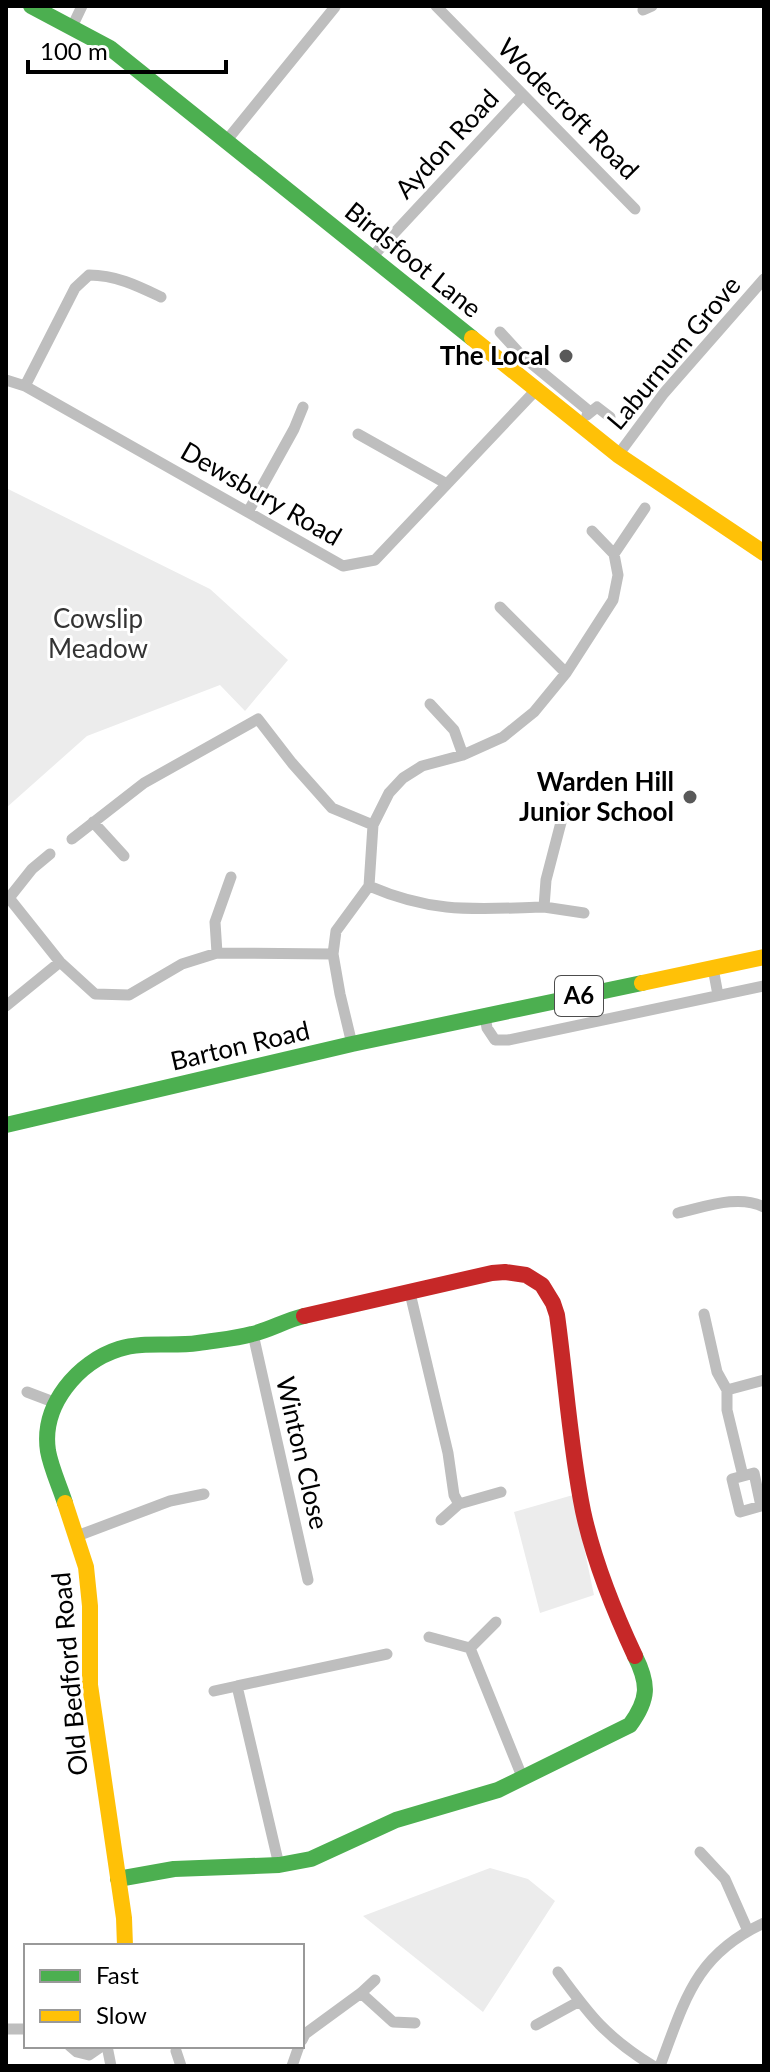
<svg xmlns="http://www.w3.org/2000/svg" width="770" height="2072" viewBox="0 0 770 2072" font-family="Lato,sans-serif">
<style>
.green{fill:#ececec}
.lines{fill:none;stroke-linecap:round;stroke-linejoin:round}
.street{stroke:#bebebe;stroke-width:11}
.fast{stroke:#4caf50;stroke-width:16}
.slow{stroke:#ffc107;stroke-width:16}
.jam{stroke:#c62828;stroke-width:16}
.poi-dot{fill:#595959;stroke:#fff;stroke-width:3}
.labels{text-anchor:middle;stroke-width:6;stroke-linejoin:round;paint-order:stroke}
.shield{fill:#fff;stroke:#4c4c4c;stroke-width:2}
.shield-label{font-size:24px;font-weight:bold;fill:#000}
.street-label{font-size:26px;fill:#000;stroke:#fff}
.poi-label{font-size:26px;font-weight:bold;fill:#000;stroke:#fff;text-anchor:end}
.park-label{font-size:26px;fill:#333;stroke:#fff}
</style>
<rect width="100%" height="100%" fill="#fff"/>
<!-- green -->
<path class="green" d="M 6,488 L 210,589 L 288,660 L 245,711 L 220,685 L 87,736 L 6,808 Z
M 573,1495 L 594,1595 L 540,1613 L 514,1512 Z
M 490,1868 L 528,1879 L 555,1901 L 483,2012 L 363,1916 Z"/>
<g class="lines">
<!-- street -->
<path class="street" d="M 436,6 L 635,209
M 643,10 L 652,6
M 72,27 L 82,6
M 227,140 L 335,7
M 372,257 L 522,96
M 500,332 L 521,355 L 589,411
M 6,380 L 25,386 L 343,566 L 375,560 L 536,390
M 25,386 L 75,288 L 89,275 C 116,275 138,286 161,297
M 587,415 L 597,407 L 610,417
M 358,434 L 447,484
M 618,455 L 664,393 L 764,279
M 248,512 L 294,429 L 303,407
M 592,531 L 614,554
M 500,607 L 566,673
M 430,704 L 454,730 L 463,755
M 93,822 L 124,856
M 72,839 L 144,783 L 258,719 L 292,763 L 332,808 L 373,825
M 369,886 C 434,914 475,909 544,907 L 546,880 L 565,807
M 9,898 L 32,869 L 50,854
M 6,900 L 9,898 L 60,962 L 95,994 L 129,995 L 182,964 L 217,953 L 333,954
M 544,907 L 584,913
M 217,953 L 215,922 L 231,877
M 713,968 L 718,995
M 6,1006 L 60,962
M 485,1016 L 487,1028 L 495,1040 L 508,1040 L 764,986
M 352,1044 L 340,994 L 333,954 L 336,931 L 369,886 L 373,825 L 389,793 L 403,778 L 422,766 L 463,755 L 503,737 L 534,712 L 566,673 L 613,600 L 618,575 L 614,554 L 645,508
M 678,1213 C 705,1207 738,1194 764,1207
M 410,1293 L 448,1453 L 454,1495 L 459,1504
M 704,1314 L 717,1372 L 727,1390 L 727,1410 L 743,1476 L 754,1473 L 761,1506 L 740,1512 L 732,1479 L 743,1476
M 253,1334 L 308,1580
M 727,1390 L 764,1380
M 27,1392 L 56,1403
M 441,1520 L 459,1504 L 501,1492
M 77,1536 L 170,1501 L 204,1494
M 429,1637 L 470,1648 L 496,1622
M 470,1648 L 523,1779
M 214,1691 L 237,1686
M 700,1852 L 725,1879 L 748,1931
M 279,1865 L 237,1686 L 387,1654
M 558,1972 C 590,2016 606,2037 653,2066
M 361,1993 L 393,2022 L 415,2023
M 536,2025 L 578,2002
M 6,2029 L 26,2029
M 302,2040 L 305,2034 L 361,1993 L 375,1980
M 70,2046 L 77,2052 L 89,2055 L 102,2046
M 107,2046 L 111,2066
M 176,2051 L 181,2066
M 292,2066 L 299,2046
M 660,2066 C 685,2000 695,1955 764,1923"/>
<!-- fast -->
<path class="fast" d="M 31,6 L 110,48 L 472,338
M 6,1125 L 352,1044 L 642,983
M 65,1503 C 60,1487 51,1468 48,1451 C 41,1405 78,1362 119,1349 C 144,1341 172,1347 198,1343 C 216,1340 235,1339 252,1334 C 270,1330 286,1320 304,1316
M 118,1879 L 174,1869 L 279,1865 L 311,1859 L 396,1820 L 498,1790 L 630,1725 C 649,1699 649,1684 635,1656"/>
<!-- slow -->
<path class="slow" d="M 472,338 L 618,455 L 764,553
M 642,983 L 764,957
M 65,1503 L 86,1567 L 90,1606 L 90,1685 L 124,1918 L 125,1946"/>
<!-- jam -->
<path class="jam" d="M 304,1316 L 492,1273 L 505,1272 L 526,1275 L 542,1285 L 553,1303 L 557,1315 C 566,1380 570,1447 583,1511 C 594,1562 613,1609 635,1656"/>
</g>
<!-- markers -->
<g class="poi-dot">
<circle cx="566" cy="356" r="8"/>
<circle cx="690" cy="797" r="8"/>
</g>
<g class="labels">
<!-- shield labels -->
<rect class="shield" x="555" y="976" width="48" height="40" rx="6"/>
<g class="shield-label">
<text x="579" y="1004">A6</text>
</g>
<!-- street labels -->
<g class="street-label">
<text transform="translate(568 109) rotate(45)" y="9">Wodecroft Road</text>
<text transform="translate(447 144) rotate(-47)" y="9">Aydon Road</text>
<text transform="translate(413 260) rotate(39)" y="9">Birdsfoot Lane</text>
<text transform="translate(674 353) rotate(-50)" y="9">Laburnum Grove</text>
<text transform="translate(261 494) rotate(30)" y="9">Dewsbury Road</text>
<text transform="translate(240 1046) rotate(-13)" y="9">Barton Road</text>
<text transform="translate(302 1453) rotate(77)" y="9">Winton Close</text>
<text transform="translate(70 1674) rotate(-95)" y="9">Old Bedford Road</text>
</g>
<!-- poi labels -->
<g class="poi-label">
<text x="550" y="365">The Local</text>
<text x="674" y="791">Warden Hill<tspan x="674" dy="30">Junior School</tspan></text>
</g>
<!-- park labels -->
<g class="park-label">
<text x="98" y="628">Cowslip<tspan x="98" dy="30">Meadow</tspan></text>
</g>
</g>
<!-- border -->
<rect width="770" height="2072" fill="none" stroke="#000000" stroke-width="16"/>
<!-- legend -->
<rect x="24" y="1944" width="280" height="104" fill="#ffffff" stroke="#999999" stroke-width="2"/>
<rect x="40" y="1970" width="40" height="12" fill="#4caf50" stroke="#999999" stroke-width="2"/>
<text x="96" y="1984" font-size="24" fill="#000000">Fast</text>
<rect x="40" y="2010" width="40" height="12" fill="#ffc107" stroke="#999999" stroke-width="2"/>
<text x="96" y="2024" font-size="24" fill="#000000">Slow</text>
<!-- scale -->
<path d="M28 60v12h198v-12" fill="none" stroke="#000000" stroke-width="4"/>
<text x="40" y="60" font-size="24" fill="#000000" stroke="#ffffff" stroke-width="6" paint-order="stroke">100 m</text>
</svg>
